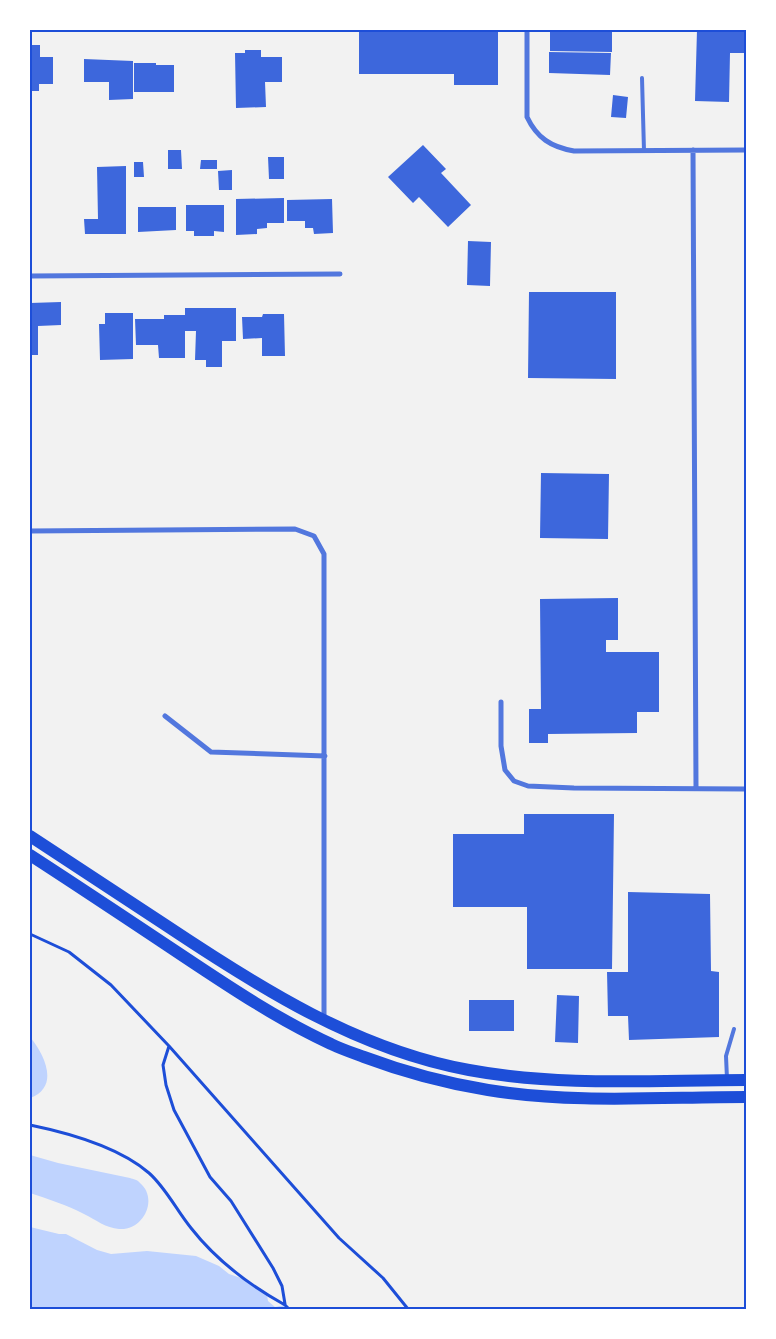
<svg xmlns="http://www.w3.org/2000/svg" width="776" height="1339" viewBox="0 0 776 1339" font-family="'Open Sans',sans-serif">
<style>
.water{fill:#bfd3fe}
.building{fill:#3d67dc}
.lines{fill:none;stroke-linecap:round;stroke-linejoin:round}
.path{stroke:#1d4ed8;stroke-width:3}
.service{stroke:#5277de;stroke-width:4}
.minor{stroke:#5277de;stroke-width:5}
.primary{stroke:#1d4ed8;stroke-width:12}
.neatline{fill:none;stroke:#1d4ed8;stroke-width:2}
</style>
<rect width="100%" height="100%" fill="#f2f2f2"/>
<!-- water -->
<path class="water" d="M 30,1037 C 45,1055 60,1087 30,1098 Z
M 30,1155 L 58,1163 L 130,1178 C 133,1179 138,1180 140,1183 C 159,1199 143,1231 119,1229 C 106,1228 96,1220 84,1214 C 67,1205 48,1199 30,1193 Z
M 30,1227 L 59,1234 L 66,1234 L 97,1250 L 111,1254 L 147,1251 L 196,1256 L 219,1266 L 229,1274 L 244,1279 L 267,1295 L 268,1301 L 275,1307 L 285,1305 L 290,1309 L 30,1309 Z"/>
<!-- building -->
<path class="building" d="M 359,30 L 498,30 L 498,85 L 454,85 L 454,74 L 359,74 Z
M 550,30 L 612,30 L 612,52 L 550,51 Z
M 697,30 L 746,30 L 746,53 L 730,53 L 729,102 L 695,101 Z
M 30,45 L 40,45 L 40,57 L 53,57 L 53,84 L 39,84 L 39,91 L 30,91 Z
M 245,50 L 261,50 L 261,57 L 282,57 L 282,82 L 265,82 L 266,107 L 236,108 L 235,53 L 245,53 Z
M 549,52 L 611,53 L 610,75 L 549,73 Z
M 84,59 L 133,61 L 133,99 L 109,100 L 109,82 L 84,82 Z
M 134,63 L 156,63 L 156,65 L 174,65 L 174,92 L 134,92 Z
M 613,95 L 628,97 L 626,118 L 611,117 Z
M 423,145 L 446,169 L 441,173 L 471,205 L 448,227 L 419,197 L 413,203 L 388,177 Z
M 168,150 L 181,150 L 182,169 L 168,169 Z
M 268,157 L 284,157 L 284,179 L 269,179 Z
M 201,160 L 217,160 L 217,169 L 200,169 Z
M 134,162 L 143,162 L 144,177 L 134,177 Z
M 126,166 L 126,234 L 85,234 L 84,219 L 98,219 L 97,167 Z
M 232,170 L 232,190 L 219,190 L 218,171 Z
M 284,198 L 284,223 L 267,223 L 267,228 L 257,229 L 257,234 L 236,235 L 236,199 Z
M 332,199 L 333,233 L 314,234 L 313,228 L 305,228 L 305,221 L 287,221 L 287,200 Z
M 186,205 L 224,205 L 224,232 L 214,231 L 214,236 L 194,236 L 194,231 L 186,231 Z
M 138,207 L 176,207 L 176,230 L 138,232 Z
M 468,241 L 491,242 L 490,286 L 467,285 Z
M 529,292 L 616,292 L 616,379 L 528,378 Z
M 61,302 L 61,325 L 38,326 L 38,355 L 30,355 L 30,303 Z
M 185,308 L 236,308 L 236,341 L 222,341 L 222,367 L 206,367 L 206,360 L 195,360 L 196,331 L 185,331 L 185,358 L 159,358 L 158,345 L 136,345 L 135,319 L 164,319 L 164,315 L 185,315 Z
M 105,313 L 133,313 L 133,359 L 100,360 L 99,324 L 105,324 Z
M 263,314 L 284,314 L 285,356 L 262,356 L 262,338 L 243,339 L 242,317 L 262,317 Z
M 541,473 L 609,474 L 608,539 L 540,538 Z
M 618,598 L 618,640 L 606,640 L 606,652 L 659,652 L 659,712 L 637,712 L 637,733 L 548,734 L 548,743 L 529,743 L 529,709 L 541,709 L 540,599 Z
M 524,814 L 614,814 L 612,969 L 527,969 L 527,907 L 453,907 L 453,834 L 524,834 Z
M 628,892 L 710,894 L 711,971 L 719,972 L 719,1037 L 629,1040 L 628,1016 L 608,1016 L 607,972 L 628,972 Z
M 557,995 L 579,996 L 578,1043 L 555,1042 Z
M 469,1000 L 514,1000 L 514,1031 L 469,1031 Z"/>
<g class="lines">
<!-- path -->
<path class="path" d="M 30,934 L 69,952 L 111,985 L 169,1046 L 339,1238 L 383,1278 L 408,1309
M 169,1046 L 163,1065 L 166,1085 L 174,1110 L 210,1177 L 231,1201 L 273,1268 L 282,1286 L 285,1304
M 30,1125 C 69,1133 119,1147 149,1173 C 166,1188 177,1211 191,1228 C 216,1260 249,1285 285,1305 L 289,1309"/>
<!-- service -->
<path class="service" d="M 642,78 L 644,151
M 727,1079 L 726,1056 L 734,1029"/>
<!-- minor -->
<path class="minor" d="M 527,30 L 527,117 C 537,138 551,147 574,151 L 746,150
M 693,150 L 696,788
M 30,276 L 340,274
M 30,531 L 295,529 L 314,536 L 324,554 L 324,1018
M 501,702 L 501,746 L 505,770 L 514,781 L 528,786 L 574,788 L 746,789
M 165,716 L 211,752 L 325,756"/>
<!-- primary -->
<path class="primary" d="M 30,836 C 76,866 121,896 167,926 C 260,988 358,1050 469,1070 C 560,1087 654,1080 746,1080
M 30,855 C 81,888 132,922 183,956 C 231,988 279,1020 331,1044 C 341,1049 353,1053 364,1057 C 404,1072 445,1083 488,1090 C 573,1104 661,1097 746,1097"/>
</g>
<!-- border -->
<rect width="776" height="1339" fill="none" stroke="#ffffff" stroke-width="62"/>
<rect x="31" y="31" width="714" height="1277" class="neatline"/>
</svg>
